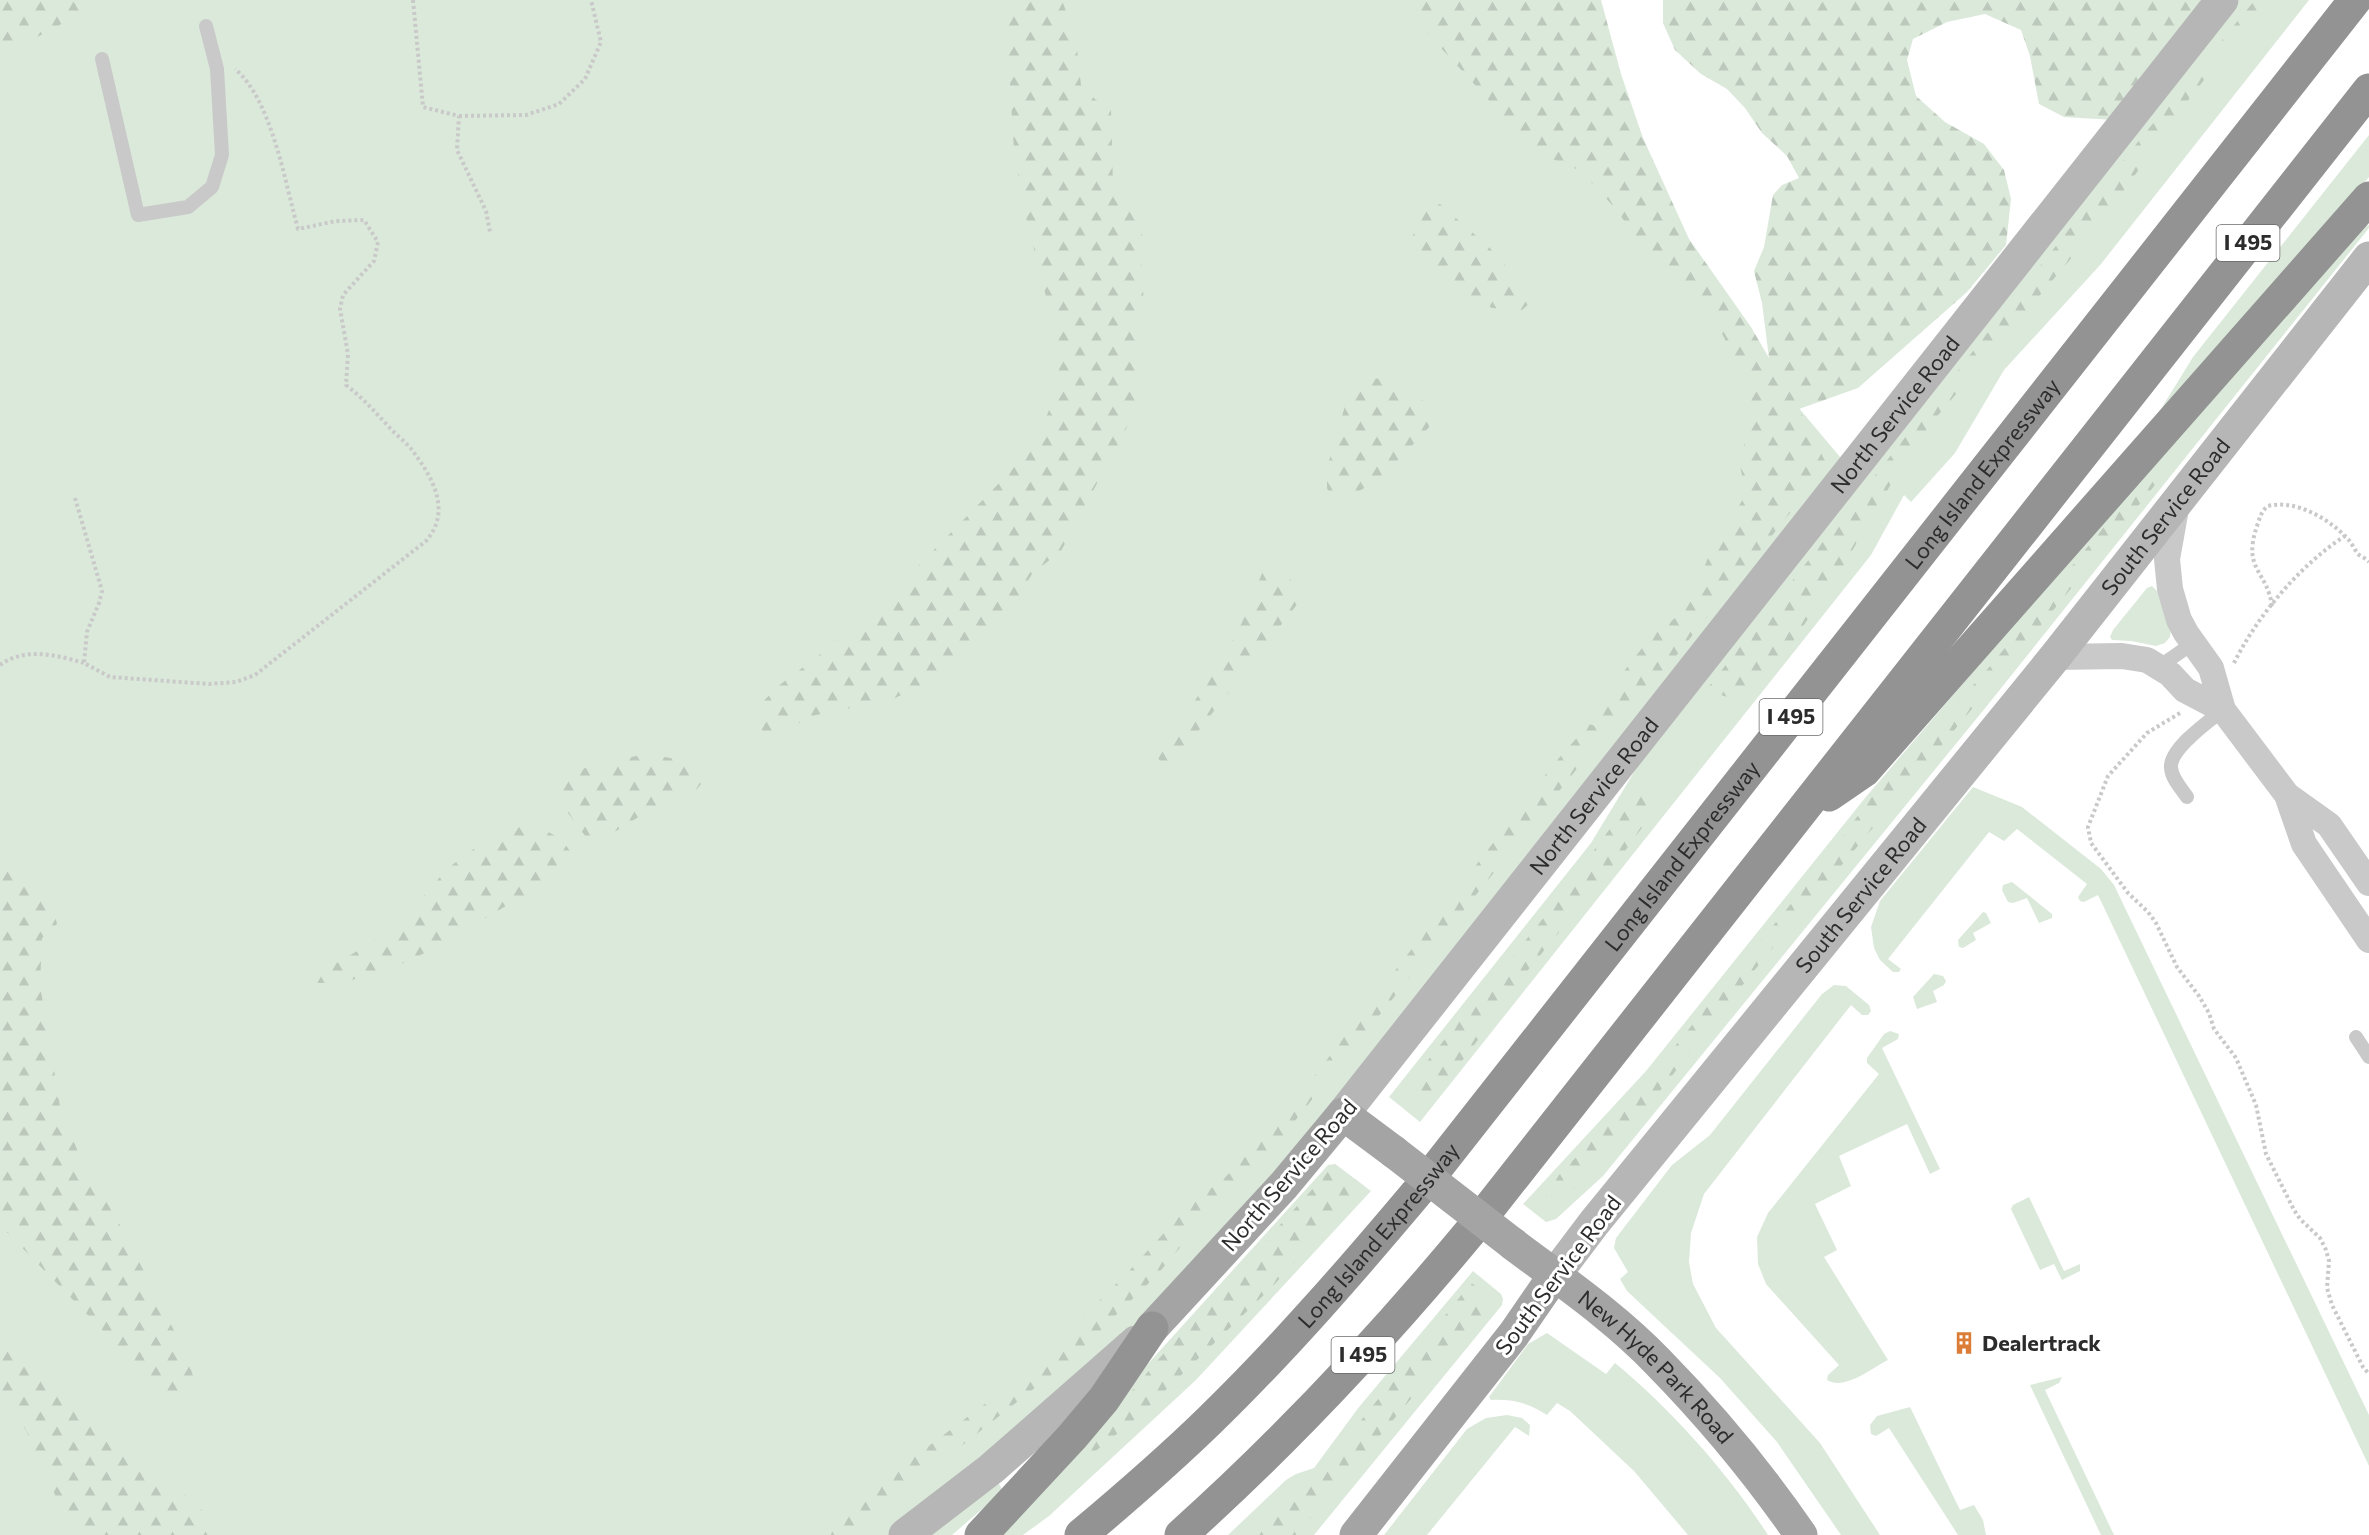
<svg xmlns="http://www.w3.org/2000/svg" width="2369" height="1535" viewBox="0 0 2369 1535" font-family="Commissioner,sans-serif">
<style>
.green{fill:#dbe9da}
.forest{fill:url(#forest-firs)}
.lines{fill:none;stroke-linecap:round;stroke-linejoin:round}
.path{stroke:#c9c9c9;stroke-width:4;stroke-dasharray:3 3;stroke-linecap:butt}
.lane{stroke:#c9c9c9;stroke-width:14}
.street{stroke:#c9c9c9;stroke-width:26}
.secondary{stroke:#b6b6b6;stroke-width:33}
.primary{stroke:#a4a4a4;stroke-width:33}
.highway{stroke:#939393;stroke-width:33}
.primary-bridge{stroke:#a4a4a4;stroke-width:33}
.labels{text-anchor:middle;stroke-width:6;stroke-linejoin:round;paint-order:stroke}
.shield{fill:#fff;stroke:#6b6b6b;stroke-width:1.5}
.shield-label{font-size:21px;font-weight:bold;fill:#2c2c2c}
.street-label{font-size:22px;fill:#2c2c2c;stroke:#fff}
.poi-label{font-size:22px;font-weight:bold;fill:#2c2c2c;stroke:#fff;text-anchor:start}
</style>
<defs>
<pattern id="forest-firs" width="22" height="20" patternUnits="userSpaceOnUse" patternTransform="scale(1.5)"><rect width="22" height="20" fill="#dbe9da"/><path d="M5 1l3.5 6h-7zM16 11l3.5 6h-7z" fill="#bcc8bb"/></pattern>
</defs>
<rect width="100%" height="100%" fill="#fff"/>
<!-- green -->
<path class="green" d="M 0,0 L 1456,0 L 1851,470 L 1231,1245 L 905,1535 L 0,1535 Z
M 2239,0 L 2309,0 L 2101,264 L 2004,370 L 1955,453 L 1911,502 L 1904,495 L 1871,555 L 1420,1122 L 1389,1097 L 1591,843 L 1639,764 L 1988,323 Z
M 2369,135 L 2369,177 L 2203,373 L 2156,417 L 2193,357 Z
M 2369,225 L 2369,228 L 1986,707 L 1603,1176 L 1556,1219 L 1546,1222 L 1523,1204 L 1646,1071 L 1865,798 L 2007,632 L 2359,229 Z
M 2152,586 L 2157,591 L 2171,627 L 2170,637 L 2165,643 L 2156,646 L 2131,641 L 2112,640 L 2110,637 L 2113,630 L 2147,588 Z
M 1973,787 L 2022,807 L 2101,869 L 2114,885 L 2369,1415 L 2369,1466 L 2098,895 L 2084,902 L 2080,901 L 2078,897 L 2087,884 L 2017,829 L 2004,841 L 1989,832 L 1888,959 L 1901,969 L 1899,972 L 1893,972 L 1880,960 L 1874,948 L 1871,927 L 1880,901 Z
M 2012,882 L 2052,914 L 2052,918 L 2039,923 L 2027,898 L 2013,903 L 2008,902 L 2002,890 L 2003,885 Z
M 1983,912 L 1986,913 L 1991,923 L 1973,933 L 1976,940 L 1963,948 L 1959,947 L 1958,940 Z
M 1934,974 L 1943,976 L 1946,981 L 1944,985 L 1933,991 L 1937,1002 L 1917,1009 L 1913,997 Z
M 1834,985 L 1846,986 L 1869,1005 L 1871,1011 L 1868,1015 L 1862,1015 L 1851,1005 L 1704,1194 L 1691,1233 L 1689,1262 L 1693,1284 L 1716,1328 L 1820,1443 L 1880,1535 L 1841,1535 L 1777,1442 L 1720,1378 L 1627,1291 L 1620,1279 L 1628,1272 L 1614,1248 L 1616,1238 L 1672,1165 L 1710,1135 L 1822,994 Z
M 1890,1031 L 1899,1034 L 1898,1039 L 1882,1048 L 1940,1169 L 1930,1174 L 1907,1124 L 1839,1156 L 1851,1186 L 1815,1204 L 1837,1250 L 1824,1257 L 1888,1360 C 1872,1368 1844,1391 1827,1380 L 1828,1375 L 1839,1365 L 1766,1284 L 1758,1264 L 1757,1237 L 1768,1213 L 1879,1074 L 1867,1063 L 1867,1058 L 1884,1034 Z
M 1335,1164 L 1371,1191 L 1196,1380 L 1049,1516 L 1023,1535 L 993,1535 L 1328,1165 Z
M 2029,1197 L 2064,1271 L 2080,1264 L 2080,1271 L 2062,1280 L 2054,1264 L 2040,1270 L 2011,1209 L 2013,1205 Z
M 1473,1271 L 1501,1294 L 1503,1299 L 1502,1305 L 1314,1535 L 1228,1535 L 1286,1480 L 1296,1474 L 1314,1468 L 1359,1407 Z
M 1547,1333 L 1606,1374 L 1615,1363 C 1672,1410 1728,1473 1768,1535 L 1688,1535 L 1634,1471 L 1570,1411 L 1557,1403 L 1547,1415 C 1529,1403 1513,1399 1491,1400 L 1489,1397 L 1528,1344 Z
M 2062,1377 L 2059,1383 L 2045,1390 L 2114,1535 L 2101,1535 L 2030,1385 Z
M 1910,1407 L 1960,1510 L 1974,1505 L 1983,1520 L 1986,1535 L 1958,1535 L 1889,1428 L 1876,1436 L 1871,1434 L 1870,1425 L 1877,1416 Z
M 1507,1415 L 1522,1418 L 1530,1425 L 1529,1436 L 1515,1427 L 1427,1535 L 1384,1535 L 1467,1429 L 1486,1418 Z
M 998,1482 L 1003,1491 L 952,1535 L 922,1535 Z"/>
<!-- forest -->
<path class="forest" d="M 0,0 L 106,0 L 0,57 Z
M 1009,0 L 1062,0 L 1076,40 L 1081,85 L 1096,100 L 1111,109 L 1113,186 L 1133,212 L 1144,240 L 1141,257 L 1144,306 L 1135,359 L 1135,403 L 1126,429 L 1061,551 L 1032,574 L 1015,602 L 1007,621 L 965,649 L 934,679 L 891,700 L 816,715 L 782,731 L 763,731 L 755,722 L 757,708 L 777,687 L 827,649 L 890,595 L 1011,471 L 1042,428 L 1054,397 L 1059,369 L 1055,332 L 1024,210 L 1014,150 L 1009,70 L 1003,25 Z
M 1397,0 L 1601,0 L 1621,74 L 1643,138 L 1689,239 L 1751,327 L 1769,358 L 1762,303 L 1754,271 L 1764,247 L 1773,195 L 1782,185 L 1799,178 L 1787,156 L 1762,133 L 1745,108 L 1727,89 L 1701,74 L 1675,50 L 1663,23 L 1663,0 L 2222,0 L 2114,120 L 2064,117 L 2039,104 L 2030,56 L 2021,30 L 1985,14 L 1947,22 L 1913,39 L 1907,60 L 1916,96 L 1945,122 L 1984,144 L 2004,170 L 2011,199 L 2006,245 L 1967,292 L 1858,388 L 1799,409 L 1826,463 L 1809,489 L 1625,720 L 1589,716 L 1650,638 L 1685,610 L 1695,591 L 1711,550 L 1745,496 L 1739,457 L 1748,435 L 1750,387 L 1719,328 L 1655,263 L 1614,207 L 1581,171 L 1527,148 L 1486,97 Z
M 2255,0 L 2267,0 L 2182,108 L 2102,222 L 1934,420 L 1908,455 L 1842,568 L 1780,661 L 1757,684 L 1727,697 L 1706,690 L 2141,138 Z
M 1440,204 L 1490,248 L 1531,295 L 1530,303 L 1522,310 L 1492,308 L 1436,276 L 1411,248 C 1412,231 1420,218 1430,205 Z
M 1374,378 C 1397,381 1429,396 1435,421 C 1410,446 1368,503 1330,497 L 1327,488 L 1327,468 L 1347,399 L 1360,386 Z
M 2155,472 L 2159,480 C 2029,642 1895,801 1762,961 C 1698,1039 1640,1125 1567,1195 C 1558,1204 1550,1207 1538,1209 L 1559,1175 L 1631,1100 L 1799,894 L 1875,793 L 1986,671 L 2140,483 Z
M 1270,569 L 1291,580 L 1299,602 L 1178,757 L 1170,764 L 1160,761 L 1156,755 L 1157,750 L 1178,725 L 1216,670 L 1240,627 L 1263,571 Z
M 1589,724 L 1608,730 L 1274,1147 L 1217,1203 L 1157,1275 L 1069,1361 L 903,1492 L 842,1535 L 831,1535 L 824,1519 L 885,1479 L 1006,1388 L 1044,1369 L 1078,1322 L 1129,1271 L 1185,1210 L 1231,1172 L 1296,1100 L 1552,766 Z
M 641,755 C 674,758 681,755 701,784 L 697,789 L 648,811 L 616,831 L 592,842 C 582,834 576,823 568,813 C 563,804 556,792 562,782 C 572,766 623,759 641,755 Z
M 1636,794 L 1649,797 L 1649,818 L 1620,858 L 1528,970 L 1496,1016 L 1438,1093 L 1426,1100 L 1417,1100 L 1411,1091 L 1415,1076 L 1538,925 Z
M 531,824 C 551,832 567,840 575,861 C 562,871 549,883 535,891 C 525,897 515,900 506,906 C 447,939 388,984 317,983 L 318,977 L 326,969 L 373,942 L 400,923 L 447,869 L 469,852 L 499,833 Z
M 0,865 L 51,900 L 57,924 L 42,938 L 40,985 L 60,1106 L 80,1157 L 124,1232 L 188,1358 L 194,1380 L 181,1411 L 0,1225 Z
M 1335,1164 L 1364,1186 L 1272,1287 L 1139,1416 L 1087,1458 L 1084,1456 L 1086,1447 L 1156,1362 Z
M 1471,1283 L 1476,1286 L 1485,1319 L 1472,1323 L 1464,1336 L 1296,1535 L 1251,1535 L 1311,1483 Z
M 0,1334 L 11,1351 L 46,1382 L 200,1508 L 220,1535 L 82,1535 L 65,1517 L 27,1432 L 0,1390 Z"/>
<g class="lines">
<!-- path -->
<path class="path" d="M 413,0 L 423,107 L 459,116 L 457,150 L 486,211 L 490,232
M 459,116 L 526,115 L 559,104 L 585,79 L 601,42 L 591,0
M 75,498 L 102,591 L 99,603 L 87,632 L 84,663 L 110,677 L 209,684 L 236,682 L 255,675 L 426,541 C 452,511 433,478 412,450 C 406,442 396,435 389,427 C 375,412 363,398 346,385 L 348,354 L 340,309 L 343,295 L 374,261 L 378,242 L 364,220 L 336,221 L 298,229 C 285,183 272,100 235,69
M 2272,606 C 2267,570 2242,570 2257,526 C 2260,518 2261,511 2268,506 C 2296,499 2329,519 2347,538 C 2352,543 2354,549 2358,554 C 2361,557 2366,558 2369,562
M 2234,663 C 2257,616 2301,564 2345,536
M 0,665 C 24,647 57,655 84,663
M 2180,713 L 2147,733 L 2108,776 L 2088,827 L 2091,843 L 2128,893 L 2148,912 L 2156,923 L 2177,967 L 2199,996 L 2209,1013 L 2214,1029 L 2236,1058 L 2256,1105 L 2266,1154 L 2294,1210 L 2300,1219 L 2320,1238 L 2326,1250 L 2329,1261 L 2327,1288 L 2332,1305 L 2363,1367 L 2369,1374"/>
<!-- lane -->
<path class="lane" d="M 102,59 L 138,215 L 188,207 L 212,187 L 222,155 L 217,69 L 206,26
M 2160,666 L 2192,644
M 2187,797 C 2181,788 2172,779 2171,768 C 2169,749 2209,721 2223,710
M 2356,1037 L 2369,1057"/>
<!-- street -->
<path class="street" d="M 2177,503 L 2167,559 L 2170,589 L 2179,620 L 2186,633 L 2211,668 L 2223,710 L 2287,795 L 2329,825 L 2369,883
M 2055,657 L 2122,656 L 2147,660 L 2170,674 L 2185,690 L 2223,710
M 2287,795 L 2304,844 L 2369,940"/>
<!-- secondary -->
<g class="secondary">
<path id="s1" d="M 1343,1114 L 2222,0"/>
<path id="s2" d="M 1554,1276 L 1594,1223 L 2055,657 L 2369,258"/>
<path d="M 905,1535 L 991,1469 L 1136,1342"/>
</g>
<!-- primary -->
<g class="primary">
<path id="s3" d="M 1513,1244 C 1562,1281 1615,1317 1658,1362 C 1710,1415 1759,1474 1801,1535"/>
<path d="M 1152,1328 L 1284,1185 L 1343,1114 L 1394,1152"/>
<path d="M 1356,1535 L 1514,1334 L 1554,1276"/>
</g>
<!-- highway -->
<g class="highway">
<path d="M 1829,795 L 1864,771 L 2369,198"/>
<path d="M 981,1535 L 1072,1437 L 1104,1399 L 1152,1328"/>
<path id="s4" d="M 1081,1535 C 1125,1498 1169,1460 1210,1420 C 1286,1346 1356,1265 1424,1184 L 2355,0"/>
<path d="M 1181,1535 C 1287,1440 1384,1336 1475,1226 L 2369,90"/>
</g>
<!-- primary-bridge -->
<path class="primary-bridge" d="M 1394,1152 L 1513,1244"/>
</g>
<!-- icons -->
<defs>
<g id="building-bare" transform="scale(1.8)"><path d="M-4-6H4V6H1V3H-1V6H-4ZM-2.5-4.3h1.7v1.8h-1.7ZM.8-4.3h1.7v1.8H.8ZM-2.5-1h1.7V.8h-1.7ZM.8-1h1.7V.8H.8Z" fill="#db7d36" stroke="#fff" stroke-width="2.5" paint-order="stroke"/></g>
</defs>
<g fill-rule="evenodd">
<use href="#building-bare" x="1964" y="1343"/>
</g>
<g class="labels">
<!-- shield labels -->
<g class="shield">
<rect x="2216.5" y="225" width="63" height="36" rx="4.5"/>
<rect x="1759.5" y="699" width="63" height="36" rx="4.5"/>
<rect x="1331.5" y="1337" width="63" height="36" rx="4.5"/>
</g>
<g class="shield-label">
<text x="2248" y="250">I 495</text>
<text x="1791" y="724">I 495</text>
<text x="1363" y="1362">I 495</text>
</g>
<!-- street labels -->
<g class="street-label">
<text dy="8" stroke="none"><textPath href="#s1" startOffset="891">North Service Road</textPath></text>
<text dy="8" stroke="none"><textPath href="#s4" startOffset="1395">Long Island Expressway</textPath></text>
<text dy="8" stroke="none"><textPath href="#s2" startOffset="975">South Service Road</textPath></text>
<text dy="8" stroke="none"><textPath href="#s1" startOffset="405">North Service Road</textPath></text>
<text dy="8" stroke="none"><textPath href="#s4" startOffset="909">Long Island Expressway</textPath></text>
<text dy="8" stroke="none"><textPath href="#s2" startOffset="489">South Service Road</textPath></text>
<text transform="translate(1289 1175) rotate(-49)" y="8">North Service Road</text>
<text dy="8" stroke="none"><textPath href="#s4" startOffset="423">Long Island Expressway</textPath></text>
<text transform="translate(1558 1275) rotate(-53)" y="8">South Service Road</text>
<text dy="8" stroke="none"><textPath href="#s3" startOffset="189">New Hyde Park Road</textPath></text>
</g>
<!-- poi labels -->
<g class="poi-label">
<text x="1982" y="1351">Dealertrack</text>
</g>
</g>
</svg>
